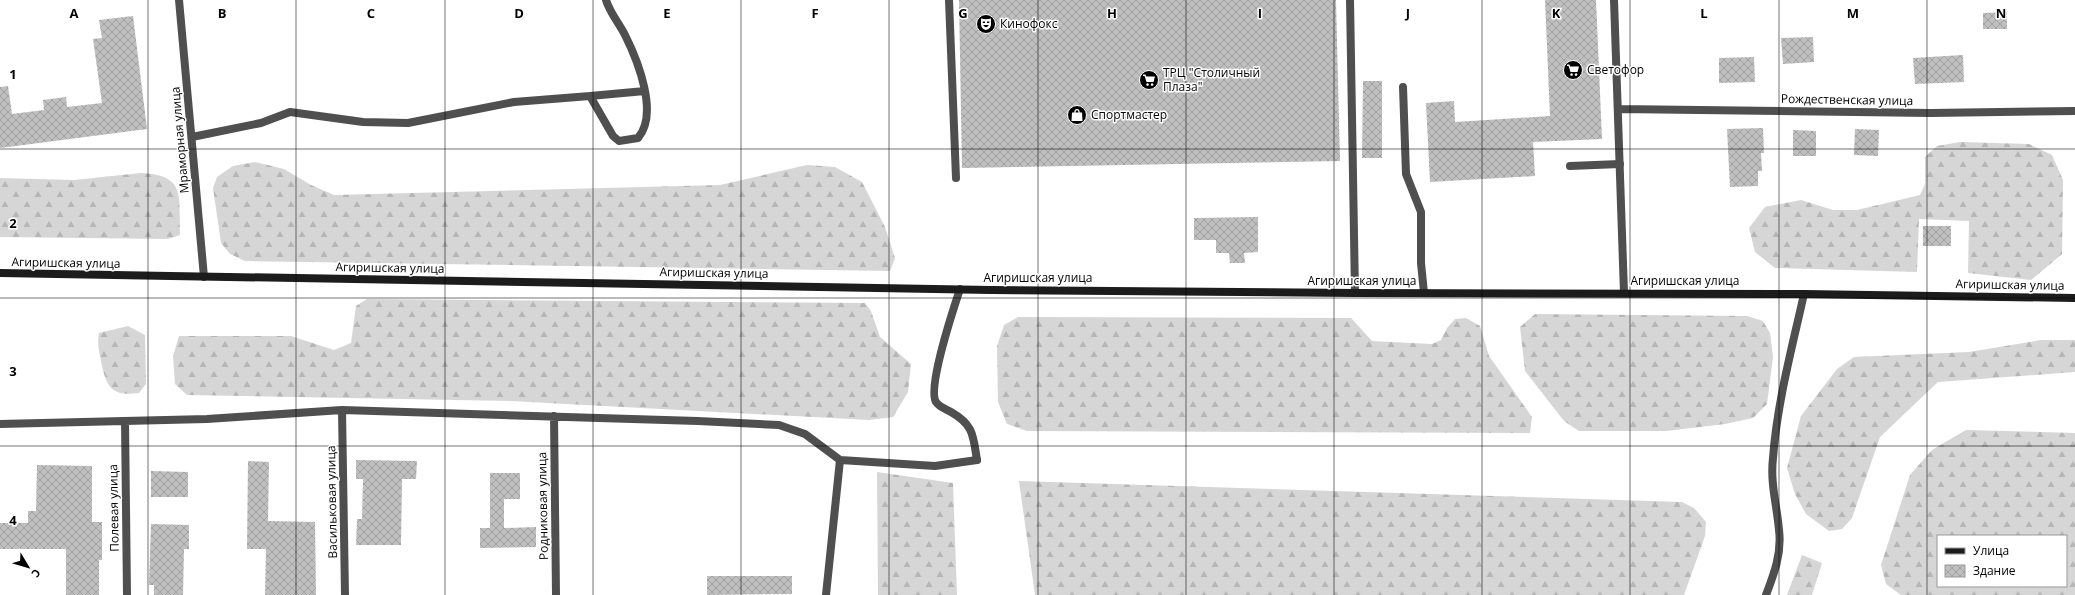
<svg xmlns="http://www.w3.org/2000/svg" width="2075" height="595" viewBox="0 0 2075 595" font-family="'Open Sans',sans-serif">
<style>
.forest{fill:url(#forest-firs);fill-rule:evenodd}
.building{fill:url(#building-cross-hatch)}
.lines{fill:none;stroke-linecap:round;stroke-linejoin:round}
.lane{stroke:#4f4f4f;stroke-width:8}
.street{stroke:#4f4f4f;stroke-width:8}
.secondary{stroke:#1c1c1c;stroke-width:8}
.grid{fill:none;stroke:#000;stroke-width:1;stroke-opacity:0.55}
.labels{text-anchor:middle;stroke-width:3;stroke-linejoin:round;paint-order:stroke}
.poi-label{font-size:12px;fill:#000;stroke:#fff;text-anchor:start}
.street-label{font-size:12px;fill:#000;stroke:#fff}
.grid-label{font-size:13px;text-anchor:middle;font-weight:bold;fill:#000;stroke:#fff;stroke-width:3;stroke-linejoin:round;paint-order:stroke}
</style>
<defs>
<pattern id="forest-firs" width="22" height="20" patternUnits="userSpaceOnUse"><rect width="22" height="20" fill="#d6d6d6"/><path d="M5 1l3.5 6h-7zM16 11l3.5 6h-7z" fill="#b6b6b6"/></pattern>
<pattern id="building-cross-hatch" width="8" height="8" patternUnits="userSpaceOnUse"><rect width="8" height="8" fill="#bfbfbf"/><path d="M0 0l8 8M0 8l8-8" fill="none" stroke="#a2a2a2"/></pattern>
</defs>
<rect width="100%" height="100%" fill="#fff"/>
<!-- forest -->
<path class="forest" d="M 1960,142 L 2029,144 L 2052,155 L 2063,180 L 2062,254 L 2031,280 L 1968,273 L 1969,221 L 1919,219 L 1917,272 L 1775,268 L 1755,252 L 1749,228 L 1765,207 L 1801,200 L 1833,210 L 1857,210 L 1920,195 L 1925,184 L 1925,157 L 1937,146 Z
M 255,162 L 284,169 L 311,185 L 334,195 L 720,185 L 807,165 L 835,167 L 862,182 L 885,227 L 895,258 L 890,271 L 245,261 L 230,254 L 221,243 L 213,188 L 217,177 L 233,166 Z
M 141,173 C 188,175 178,198 180,235 L 168,239 L 0,237 L 0,178 L 74,180 Z
M 367,299 L 865,303 L 871,311 L 880,337 L 911,364 L 908,392 L 893,417 L 869,420 L 510,401 L 187,395 L 175,384 L 173,356 L 179,336 L 291,336 L 334,350 L 351,343 L 356,306 Z
M 1535,314 L 1747,316 L 1763,321 L 1770,333 L 1773,357 L 1767,404 L 1753,418 L 1725,424 L 1666,431 L 1579,431 L 1564,421 L 1525,371 L 1520,327 Z
M 1018,317 L 1351,318 L 1372,341 L 1432,344 L 1441,340 L 1447,328 L 1455,319 L 1466,318 L 1480,326 L 1489,356 L 1532,417 L 1530,433 L 1027,431 L 1007,424 L 998,402 L 997,346 L 1004,325 Z
M 128,326 L 145,335 L 146,384 L 139,393 C 111,397 106,386 101,361 C 99,351 97,343 99,333 Z
M 2041,340 L 2075,340 L 2075,372 L 1938,382 L 1880,437 L 1852,518 L 1842,529 L 1829,531 L 1806,514 L 1795,494 L 1787,468 L 1801,416 L 1837,369 L 1854,357 L 1969,352 Z
M 1966,430 L 2075,433 L 2075,595 L 1901,595 L 1886,584 L 1881,565 L 1910,475 L 1932,450 ZM 1938,536 L 2066,536 L 2066,586 L 1938,586 Z
M 877,472 L 953,483 L 957,595 L 878,595 Z
M 1019,481 L 1682,502 L 1694,508 L 1706,522 L 1705,536 L 1684,595 L 1035,595 Z
M 1802,555 L 1822,563 L 1812,595 L 1787,595 Z"/>
<!-- building -->
<path class="building" d="M 959,0 L 1336,0 L 1340,161 L 962,168 Z
M 1545,0 L 1596,0 L 1602,139 L 1533,142 L 1535,176 L 1430,182 L 1426,103 L 1454,101 L 1455,122 L 1550,116 Z
M 2007,12 L 2007,29 L 1983,29 L 1983,13 Z
M 133,16 L 147,129 L 0,148 L 0,87 L 8,86 L 12,114 L 44,110 L 43,100 L 66,97 L 67,107 L 102,103 L 93,39 L 102,38 L 99,20 Z
M 1813,37 L 1814,62 L 1783,64 L 1781,38 Z
M 1963,55 L 1964,82 L 1915,84 L 1913,58 Z
M 1754,57 L 1755,82 L 1719,83 L 1719,58 Z
M 1363,81 L 1382,81 L 1382,158 L 1362,158 Z
M 1763,128 L 1764,153 L 1761,153 L 1762,171 L 1758,171 L 1758,186 L 1730,187 L 1727,129 Z
M 1855,129 L 1879,130 L 1878,156 L 1854,155 Z
M 1793,130 L 1816,131 L 1816,156 L 1793,156 Z
M 1258,217 L 1258,252 L 1244,253 L 1245,263 L 1230,263 L 1229,253 L 1216,253 L 1216,240 L 1194,240 L 1194,218 Z
M 1923,226 L 1951,226 L 1951,246 L 1923,246 Z
M 356,460 L 417,461 L 416,479 L 402,479 L 401,545 L 356,545 L 357,519 L 362,519 L 363,479 L 356,479 Z
M 248,461 L 269,462 L 268,521 L 315,522 L 316,595 L 265,595 L 266,549 L 247,549 Z
M 37,465 L 92,466 L 92,522 L 102,522 L 102,560 L 99,560 L 99,595 L 66,595 L 66,549 L 0,549 L 0,523 L 28,523 L 28,511 L 36,511 Z
M 151,471 L 188,472 L 188,497 L 151,497 Z
M 490,473 L 520,473 L 520,499 L 504,499 L 504,528 L 536,527 L 536,547 L 480,548 L 480,528 L 490,528 Z
M 151,524 L 189,525 L 189,549 L 184,549 L 183,595 L 154,595 L 154,585 L 149,585 Z
M 707,576 L 792,576 L 792,594 L 707,595 Z"/>
<g class="lines">
<!-- lane -->
<path class="lane" d="M 949,0 L 956,178
M 1350,0 L 1355,293
M 1403,87 L 1406,174 L 1421,212 L 1421,263 L 1424,293
M 590,96 L 645,91
M 192,137 L 261,123 L 290,112 L 363,122 L 408,123 L 514,102 L 590,96 L 613,136 L 619,141 L 638,138 C 659,114 638,61 625,35 C 619,23 610,13 606,0
M 1570,166 L 1620,164
M 960,289 C 954,307 927,388 936,402 C 939,407 946,409 951,412 C 974,425 973,436 977,460"/>
<!-- street -->
<path class="street" d="M 179,0 L 204,277
M 1614,0 L 1624,293
M 1618,109 L 1931,113 L 2075,111
M 342,410 L 345,595
M 554,416 L 556,595
M 125,421 L 127,595
M 0,424 L 207,419 L 342,410 L 698,421 L 779,425 L 805,434 L 840,460 L 935,466 L 977,460
M 826,595 L 840,460
M 1766,595 C 1774,574 1782,553 1779,530 C 1777,506 1770,483 1773,458 C 1777,403 1792,348 1804,294"/>
<!-- secondary -->
<path class="secondary" d="M 0,273 L 991,290 L 1355,293 L 1804,294 L 2075,298"/>
</g>
<!-- grid -->
<path class="grid" d="M 148,0 L 148,595M 296,0 L 296,595M 445,0 L 445,595M 593,0 L 593,595M 741,0 L 741,595M 889,0 L 889,595M 1038,0 L 1038,595M 1186,0 L 1186,595M 1334,0 L 1334,595M 1482,0 L 1482,595M 1630,0 L 1630,595M 1779,0 L 1779,595M 1927,0 L 1927,595M 0,149 L 2075,149M 0,298 L 2075,298M 0,446 L 2075,446"/>
<!-- icons -->
<defs>
<g id="theatre-disc" transform="scale(1)"><circle r="9.5" fill="#000" stroke="#fff"/><path d="M-5-5.5Q0-4 5-5.5V0Q5 5 0 6Q-5 5-5 0ZM-3.3-2.5H-1v1.5H-3.3ZM1-2.5H3.3v1.5H1ZM-2.8 1Q0 5.5 2.8 1Z" fill="#fff"/></g>
<g id="supermarket-disc" transform="scale(1)"><circle r="9.5" fill="#000" stroke="#fff"/><path d="M-6-5.5h2.5l.6 2H6L4.5 2H-2.5L-4.4-4H-6ZM-1.5 3.2a1.3 1.3 0 1 0 .1 0ZM3 3.2a1.3 1.3 0 1 0 .1 0Z" fill="#fff"/></g>
<g id="shop-disc" transform="scale(1)"><circle r="9.5" fill="#000" stroke="#fff"/><path d="M-5-2.5h2.3a2.7 3.5 0 0 1 5.4 0H5L5.5 6h-11ZM-1.5-2.5h3a1.5 2.3 0 0 0-3 0Z" fill="#fff"/></g>
</defs>
<g fill-rule="evenodd">
<use href="#theatre-disc" x="986" y="24"/>
<use href="#supermarket-disc" x="1573" y="70"/>
<use href="#supermarket-disc" x="1149" y="80"/>
<use href="#shop-disc" x="1077" y="115"/>
</g>
<g class="labels">
<!-- poi labels -->
<g class="poi-label">
<text x="1000" y="28">Кинофокс</text>
<text x="1587" y="74">Светофор</text>
<text x="1163" y="77">ТРЦ "Столичный<tspan x="1163" dy="14">Плаза"</tspan></text>
<text x="1091" y="119">Спортмастер</text>
</g>
<!-- street labels -->
<g class="street-label">
<text transform="translate(1847 100) rotate(1)" y="4">Рождественская улица</text>
<text transform="translate(180 140) rotate(-95)" y="4">Мраморная улица</text>
<text transform="translate(66 263) rotate(1)" y="4">Агиришская улица</text>
<text transform="translate(390 268) rotate(1)" y="4">Агиришская улица</text>
<text transform="translate(714 273) rotate(1)" y="4">Агиришская улица</text>
<text x="1038" y="282">Агиришская улица</text>
<text x="1362" y="285">Агиришская улица</text>
<text x="1685" y="285">Агиришская улица</text>
<text transform="translate(2010 285) rotate(1)" y="4">Агиришская улица</text>
<text transform="translate(332 502) rotate(-91)" y="4">Васильковая улица</text>
<text transform="translate(543 506) rotate(-91)" y="4">Родниковая улица</text>
<text transform="translate(114 508) rotate(-91)" y="4">Полевая улица</text>
</g>
</g>
<g class="grid-label">
<text x="74" y="18">A</text>
<text x="222" y="18">B</text>
<text x="371" y="18">C</text>
<text x="519" y="18">D</text>
<text x="667" y="18">E</text>
<text x="815" y="18">F</text>
<text x="963" y="18">G</text>
<text x="1112" y="18">H</text>
<text x="1260" y="18">I</text>
<text x="1408" y="18">J</text>
<text x="1556" y="18">K</text>
<text x="1704" y="18">L</text>
<text x="1853" y="18">M</text>
<text x="2001" y="18">N</text>
<text x="13" y="79">1</text>
<text x="13" y="228">2</text>
<text x="13" y="376">3</text>
<text x="13" y="525">4</text>
</g>
<!-- legend -->
<rect x="1937" y="535" width="130" height="52" fill="#ffffff" stroke="#999999"/>
<rect x="1945" y="548" width="20" height="6" fill="#1c1c1c" stroke="#999999"/>
<text x="1973" y="555" font-size="12" fill="#000000">Улица</text>
<rect x="1945" y="565" width="20" height="12" fill="url(#building-cross-hatch)" stroke="#999999"/>
<text x="1973" y="575" font-size="12" fill="#000000">Здание</text>
<!-- north arrow -->
<g transform="translate(28 567) rotate(128)" stroke="#ffffff" stroke-width="3" paint-order="stroke">
<path d="M0-3L7 15L0 10L-7 15Z" fill="#000000"/>
<text y="-6" font-size="11" font-weight="bold" text-anchor="middle" fill="#000000">С</text>
</g>
</svg>
